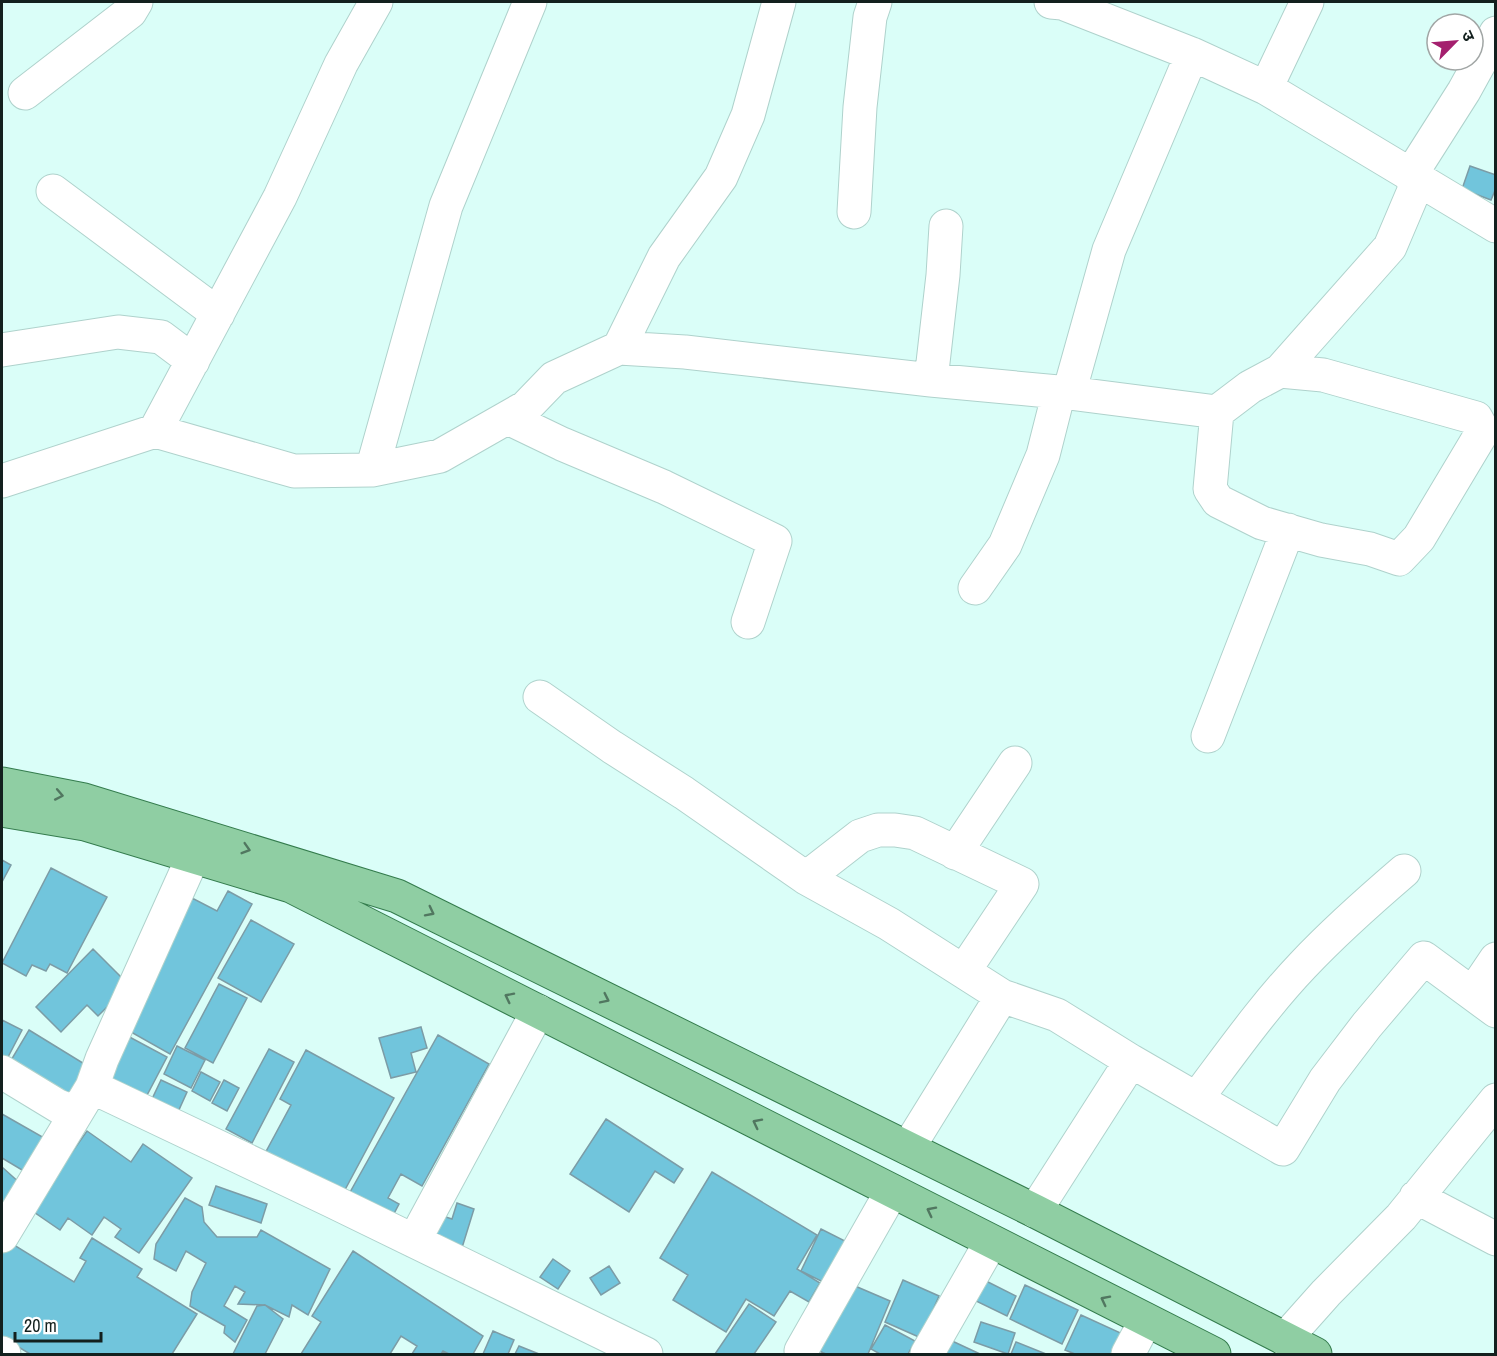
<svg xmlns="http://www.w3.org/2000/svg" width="1497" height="1356" viewBox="0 0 1497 1356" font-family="'Archivo Narrow','Noto Sans Devanagari',sans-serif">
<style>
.building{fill:#71c5dc;stroke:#7c9ca6;stroke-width:1.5}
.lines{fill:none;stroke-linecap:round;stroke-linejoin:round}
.street-casing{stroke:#afd2cc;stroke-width:35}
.primary-casing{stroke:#347c4d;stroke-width:35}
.street{stroke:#fff;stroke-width:33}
.primary{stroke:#8fcea3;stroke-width:33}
.oneway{stroke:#517760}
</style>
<rect width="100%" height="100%" fill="#dafef8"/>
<!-- building -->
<path class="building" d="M 1470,166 L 1496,175 L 1496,188 L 1491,200 L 1462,189 Z
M 2,860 L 11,865 L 2,882 Z
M 51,868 L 107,897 L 67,973 L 50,964 L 46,971 L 32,965 L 26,976 L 2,963 Z
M 228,891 L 252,904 L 170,1054 L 122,1027 L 192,898 L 217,911 Z
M 251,920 L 294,944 L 261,1002 L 218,978 Z
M 93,949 L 129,985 L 98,1016 L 87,1005 L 61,1032 L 36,1007 Z
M 219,984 L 247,998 L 213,1063 L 185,1048 Z
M 2,1020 L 22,1030 L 7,1059 L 2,1056 Z
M 421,1027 L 427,1048 L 411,1053 L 416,1072 L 391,1078 L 379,1038 Z
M 29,1030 L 91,1068 L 68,1104 L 7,1067 Z
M 122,1033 L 167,1057 L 145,1099 L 100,1075 Z
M 438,1035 L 489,1064 L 422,1186 L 401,1174 L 388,1198 L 399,1204 L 387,1227 L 344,1203 Z
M 177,1046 L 205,1060 L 191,1088 L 164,1074 Z
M 269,1049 L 294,1062 L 252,1143 L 226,1129 Z
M 306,1050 L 394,1098 L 339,1201 L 262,1159 L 291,1105 L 280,1099 Z
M 201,1072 L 220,1082 L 210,1101 L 192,1091 Z
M 161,1080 L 187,1092 L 178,1112 L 152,1099 Z
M 224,1080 L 239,1088 L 227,1111 L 212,1103 Z
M 2,1114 L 46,1139 L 27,1173 L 2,1158 Z
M 606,1119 L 683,1169 L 674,1183 L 655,1171 L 629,1212 L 570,1174 Z
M 87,1131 L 131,1162 L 143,1144 L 192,1178 L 139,1253 L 115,1237 L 121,1229 L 104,1217 L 92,1235 L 68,1218 L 60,1230 L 31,1210 Z
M 2,1167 L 21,1184 L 2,1210 Z
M 712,1172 L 817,1235 L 797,1269 L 820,1283 L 809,1302 L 790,1291 L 774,1316 L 746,1299 L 726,1332 L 673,1300 L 688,1275 L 660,1258 Z
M 216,1186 L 267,1204 L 261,1223 L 209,1205 Z
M 185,1198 L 202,1207 L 204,1222 L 217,1237 L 257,1237 L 261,1230 L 330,1269 L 308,1315 L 292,1305 L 289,1317 L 265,1305 L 238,1304 L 245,1292 L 235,1286 L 224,1306 L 247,1320 L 235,1342 L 224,1333 L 225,1326 L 190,1306 L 192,1292 L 206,1263 L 186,1251 L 176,1271 L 154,1259 L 156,1244 Z
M 457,1203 L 474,1209 L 461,1251 L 422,1238 L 430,1212 L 452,1219 Z
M 821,1229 L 845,1241 L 825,1283 L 801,1271 Z
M 92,1238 L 142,1269 L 137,1277 L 197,1314 L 172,1354 L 30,1354 L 2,1337 L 2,1247 L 6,1240 L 74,1282 L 86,1261 L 80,1258 Z
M 353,1251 L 483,1336 L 473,1354 L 449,1354 L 443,1351 L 441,1354 L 412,1354 L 417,1346 L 401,1336 L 390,1354 L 301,1354 L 321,1322 L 312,1316 Z
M 553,1259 L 570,1271 L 558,1289 L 540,1277 Z
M 609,1266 L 620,1283 L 601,1295 L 590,1278 Z
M 903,1280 L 939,1296 L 921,1338 L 885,1322 Z
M 986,1281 L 1016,1296 L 1007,1316 L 976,1301 Z
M 848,1283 L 890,1301 L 868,1354 L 826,1354 L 819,1351 Z
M 1025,1285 L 1078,1310 L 1062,1344 L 1010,1319 Z
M 749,1304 L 776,1322 L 754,1354 L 715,1354 Z
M 265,1305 L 283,1319 L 265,1354 L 233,1354 L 257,1306 Z
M 1081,1315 L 1125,1335 L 1116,1354 L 1075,1354 L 1065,1350 Z
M 981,1322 L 1015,1333 L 1008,1354 L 974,1342 Z
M 885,1325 L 915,1341 L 908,1354 L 880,1354 L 871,1349 Z
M 493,1331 L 514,1340 L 508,1354 L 483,1354 Z
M 950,1340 L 980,1354 L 943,1354 Z
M 1016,1342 L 1046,1354 L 1011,1354 Z
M 519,1346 L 539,1354 L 515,1354 Z"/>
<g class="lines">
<!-- street casing -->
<g class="street-casing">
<path id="street" d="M 1051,2 L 1062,3 L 1192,54 L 1266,88 L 1496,226
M 1266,88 L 1307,2
M 25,93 L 130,12 L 136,2
M 1410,176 L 1464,91 L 1496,33
M 53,191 L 218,314
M 854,212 L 860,107 L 870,17 L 875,2
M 619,348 L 685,352 L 931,380 L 1069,393 L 1217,412 L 1250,387 L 1280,371 L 1390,247 L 1418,181
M 2,350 L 118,332 L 161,337 L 193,361
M 931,380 L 943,275 L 946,226
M 1069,393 L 1109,250 L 1192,54
M 1217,412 L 1210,489 L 1218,501 L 1262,523 L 1321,540 L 1370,549 L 1399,559 L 1419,538 L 1483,431 L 1476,418 L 1323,375 L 1280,371
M 508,418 L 562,444 L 664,487 L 775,541 L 748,622
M 155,431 L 294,471 L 372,470 L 446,206 L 530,2
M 372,470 L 440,456 L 526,407 L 554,378 L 619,348 L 664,257 L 721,177 L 748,115 L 779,2
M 2,481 L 155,431 L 280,197 L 341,64 L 376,2
M 975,588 L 1005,545 L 1043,455 L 1059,392
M 540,697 L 612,747 L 684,793 L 806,878 L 889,924 L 1002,996 L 908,1148
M 1208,736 L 1288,530
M 955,853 L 1015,763
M 806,878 L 860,836 L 878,830 L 895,830 L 915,833 L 1022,884 L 964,971
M 1473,993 L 1496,959
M 1002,996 L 1057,1015 L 1131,1061 L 1035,1211
M 1131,1061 L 1283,1149 L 1325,1080 L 1367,1025 L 1424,958 L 1496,1011
M 2,1072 L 58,1106 L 76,1113
M 92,1087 L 330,1200 L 646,1354
M 1197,1098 C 1231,1053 1264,1006 1303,965 C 1335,931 1369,901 1404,871
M 1416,1197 L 1496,1239
M 2,1236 L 92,1087 L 102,1059 L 193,857
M 414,1241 L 538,1011
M 1285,1339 L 1326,1293 L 1401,1217 L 1496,1100
M 801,1351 L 892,1191
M 2,1353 L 4,1354
M 927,1354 L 991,1242
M 1128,1354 L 1146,1320"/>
</g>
<!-- primary casing -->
<g class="primary-casing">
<path id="primary" d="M 2,784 L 84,800 L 397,896 L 1035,1211 L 1315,1354
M 2,810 L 85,824 L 291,886 L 1214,1354"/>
</g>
<!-- street -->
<use href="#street" class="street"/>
<!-- primary -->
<use href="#primary" class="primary"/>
</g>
<!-- one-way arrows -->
<defs><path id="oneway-chevron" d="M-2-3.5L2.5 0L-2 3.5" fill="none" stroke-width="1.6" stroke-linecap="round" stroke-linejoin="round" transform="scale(1.5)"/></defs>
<g class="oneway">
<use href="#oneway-chevron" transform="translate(59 795) rotate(11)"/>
<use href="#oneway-chevron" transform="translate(246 849) rotate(17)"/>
<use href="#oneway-chevron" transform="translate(430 912) rotate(27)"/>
<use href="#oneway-chevron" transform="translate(509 997) rotate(-153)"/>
<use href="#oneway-chevron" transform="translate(605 999) rotate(26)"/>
<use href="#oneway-chevron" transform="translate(757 1123) rotate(-153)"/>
<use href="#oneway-chevron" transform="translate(931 1211) rotate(-153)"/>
<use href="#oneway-chevron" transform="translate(1105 1300) rotate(-153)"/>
</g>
<!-- border -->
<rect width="1497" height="1356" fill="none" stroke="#13201e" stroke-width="6"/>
<!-- north arrow -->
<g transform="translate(1455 42) rotate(65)"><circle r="28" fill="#ffffff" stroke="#a1a6a5" stroke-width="1.5"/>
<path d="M0-4.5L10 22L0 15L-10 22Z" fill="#a4206e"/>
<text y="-9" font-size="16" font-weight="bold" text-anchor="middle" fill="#13201e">उ</text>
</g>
<!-- scale -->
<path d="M15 1332v9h86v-9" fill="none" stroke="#13201e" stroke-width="3"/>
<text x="24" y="1332" font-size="18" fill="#13201e" stroke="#ffffff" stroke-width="4.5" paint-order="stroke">20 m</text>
</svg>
